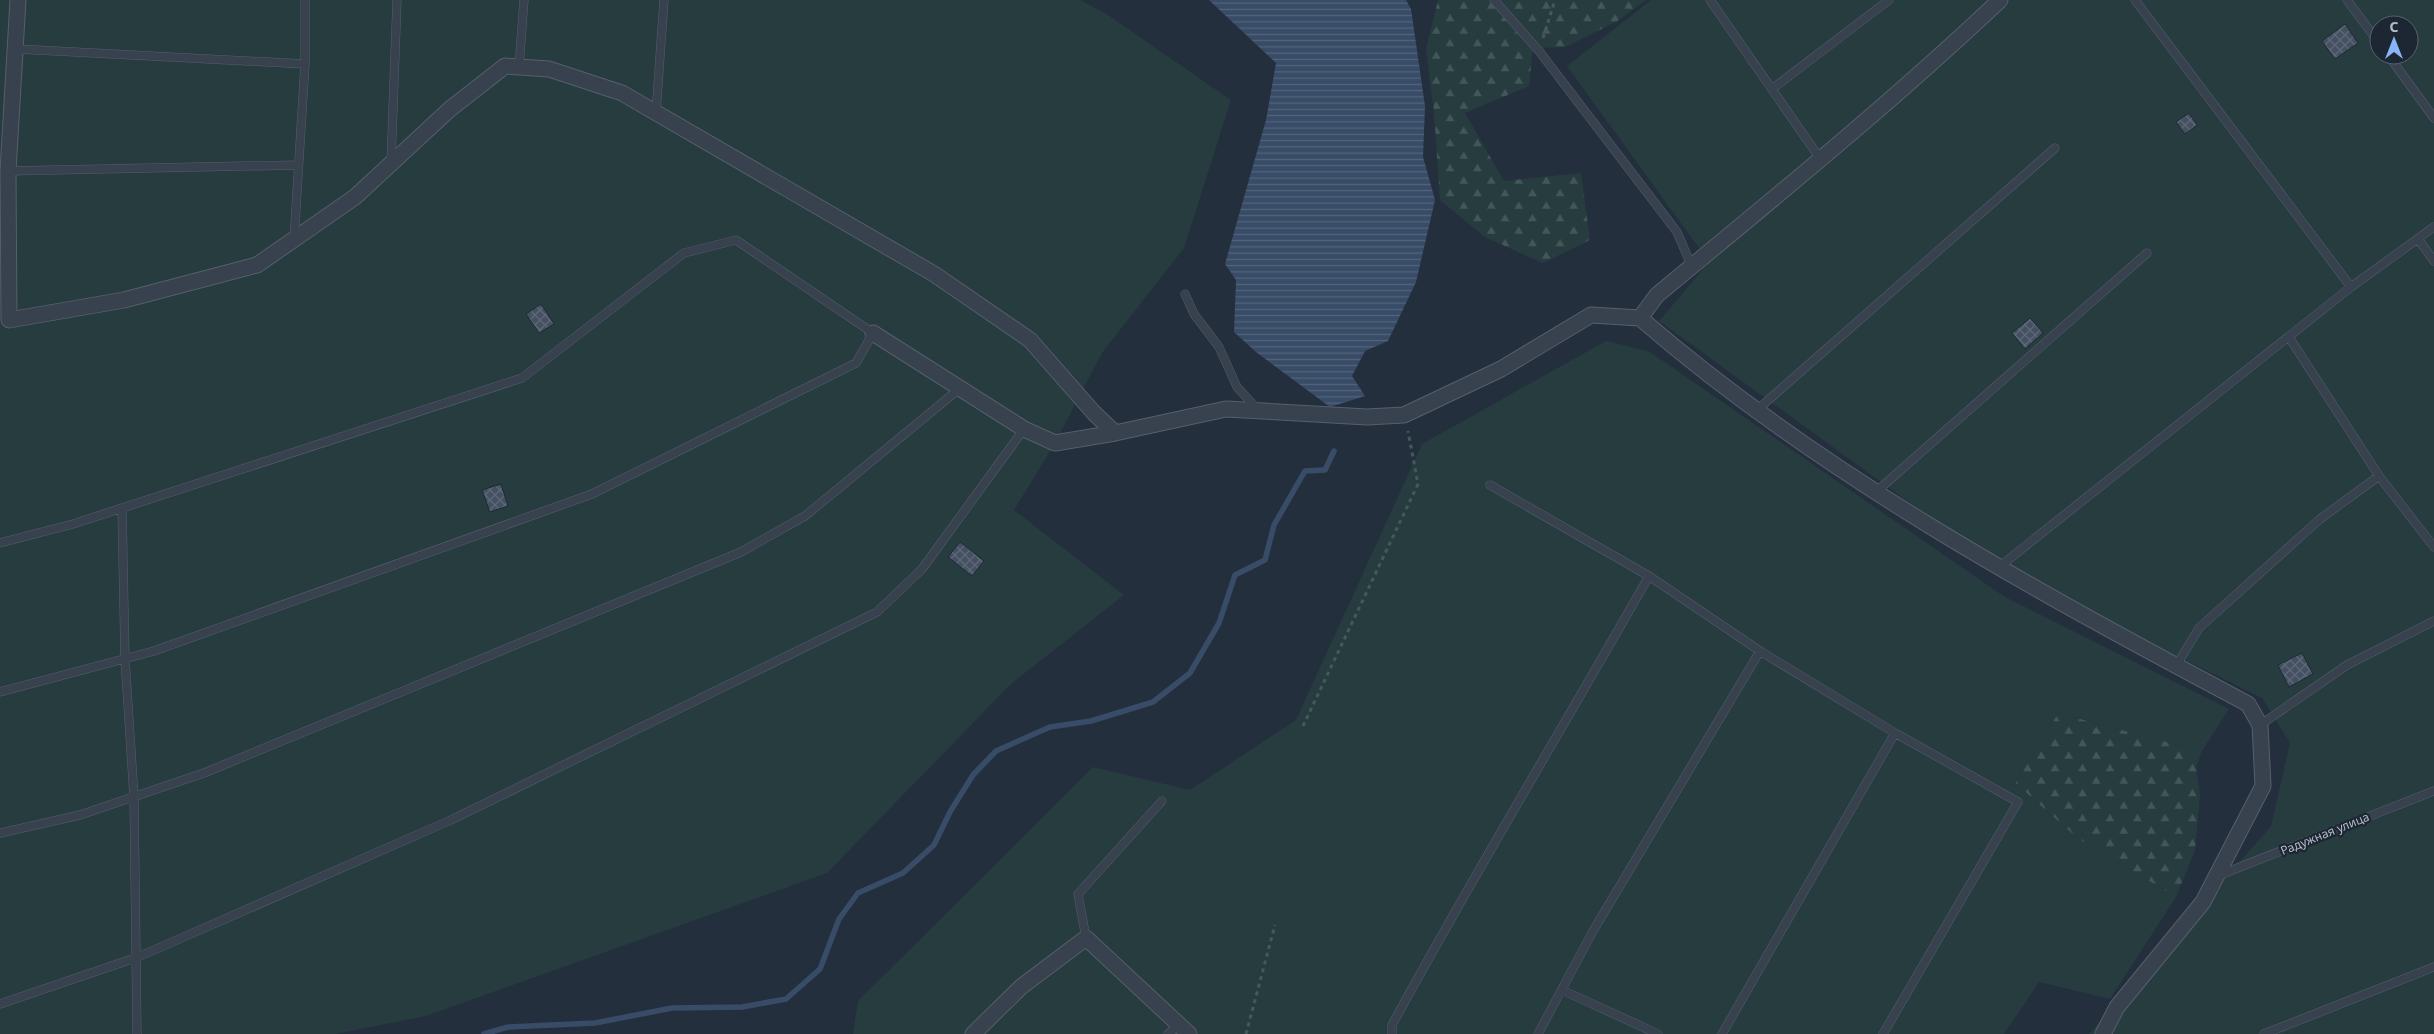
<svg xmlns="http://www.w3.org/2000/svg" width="2434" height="1034" viewBox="0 0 2434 1034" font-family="'Noto Sans',sans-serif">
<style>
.forest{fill:url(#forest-firs)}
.garden{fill:#263c3f;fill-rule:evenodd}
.water{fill:url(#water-rules)}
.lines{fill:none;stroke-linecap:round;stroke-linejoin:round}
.stream{stroke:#394c67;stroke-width:5.5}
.building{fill:url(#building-cross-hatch);stroke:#1f2835}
.service-casing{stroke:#565f6c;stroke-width:9}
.minor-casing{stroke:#565f6c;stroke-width:17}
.path{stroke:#44595c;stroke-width:3;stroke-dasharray:4 4;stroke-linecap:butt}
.service{stroke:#38414e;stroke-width:8}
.minor{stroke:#38414e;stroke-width:15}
.labels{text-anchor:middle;stroke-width:4.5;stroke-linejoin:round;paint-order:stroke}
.street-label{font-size:12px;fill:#b4bcc9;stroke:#1d2633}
</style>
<defs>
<pattern id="forest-firs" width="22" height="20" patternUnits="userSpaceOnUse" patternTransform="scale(1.25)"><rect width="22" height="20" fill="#263c3f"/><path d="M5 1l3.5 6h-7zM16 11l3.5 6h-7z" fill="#435659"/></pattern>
<pattern id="water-rules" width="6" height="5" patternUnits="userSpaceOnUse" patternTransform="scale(1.25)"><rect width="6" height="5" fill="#394c67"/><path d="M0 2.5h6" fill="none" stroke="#53647b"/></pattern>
<pattern id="building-cross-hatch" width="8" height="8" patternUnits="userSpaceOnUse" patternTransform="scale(1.25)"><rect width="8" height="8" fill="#455162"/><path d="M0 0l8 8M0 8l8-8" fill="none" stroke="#5d6877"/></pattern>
</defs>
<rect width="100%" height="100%" fill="#242f3e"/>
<!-- forest -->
<path class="forest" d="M 1438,0 L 1646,0 L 1616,22 L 1565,47 L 1533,48 L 1529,86 L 1465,113 L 1504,181 L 1581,173 L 1590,240 L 1543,263 L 1485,237 L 1440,200 L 1434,113 L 1426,49 Z
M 2058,713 L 2202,751 L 2196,767 L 2200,796 L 2195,850 L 2176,897 L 2077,838 L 2015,783 Z"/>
<!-- garden -->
<path class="garden" d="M 0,0 L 1080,0 L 1105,13 L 1231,100 L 1184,248 L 1102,353 L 1055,443 L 1014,510 L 1124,595 L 1011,684 L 827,873 L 426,1016 L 335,1034 L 0,1034 Z
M 1651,0 L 2434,0 L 2434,1034 L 2089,1034 L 2271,826 L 2290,743 L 2262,698 L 2001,569 L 1659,321 L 1709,262 L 1567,66 ZM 2379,25 L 2409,25 L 2409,55 L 2379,55 Z
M 1606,341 L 1650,352 L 2005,597 L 2229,709 L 2202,751 L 2058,713 L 2015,783 L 2077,838 L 2176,897 L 2110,999 L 2039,982 L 2004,1034 L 853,1034 L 858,1001 L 1093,767 L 1190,790 L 1296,720 L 1422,444 Z"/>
<!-- water -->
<path class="water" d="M 1209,0 L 1406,0 L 1411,9 L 1425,106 L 1423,157 L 1435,200 L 1416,282 L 1388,341 L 1365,351 L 1352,376 L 1365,396 L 1330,407 L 1256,352 L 1234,332 L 1236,280 L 1225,264 L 1266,120 L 1276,63 Z"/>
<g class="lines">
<!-- stream -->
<path class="stream" d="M 484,1034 L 508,1027 L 595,1023 L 672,1008 L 742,1007 L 786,999 L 820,969 L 839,919 L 858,893 L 903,873 L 934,845 L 950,812 L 973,775 L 996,751 L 1050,727 L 1091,721 L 1153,702 L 1190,673 L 1219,623 L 1235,575 L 1265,560 L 1274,525 L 1305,471 L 1325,470 L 1334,451"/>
</g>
<!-- building -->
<path class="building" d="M 2345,24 L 2358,43 L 2335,59 L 2322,41 Z
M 2189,113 L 2197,125 L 2185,134 L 2176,122 Z
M 541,304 L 554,324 L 539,333 L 526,314 Z
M 2030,318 L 2043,333 L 2025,349 L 2012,333 Z
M 501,484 L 508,506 L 490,512 L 482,490 Z
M 960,542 L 984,561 L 972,576 L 948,557 Z
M 2302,653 L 2313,674 L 2289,687 L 2278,665 Z"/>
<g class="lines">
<!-- service casing -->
<g class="service-casing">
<path id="service" d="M 1494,0 L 1539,51 L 1677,232 L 1692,267
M 1710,0 L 1821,160
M 2135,0 L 2351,287
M 2347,0 L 2379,43
M 17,49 L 305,64
M 2388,55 L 2434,118
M 519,67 L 524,0
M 1772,89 L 1889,0
M 656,113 L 664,0
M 391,163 L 397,0
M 8,171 L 297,165
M 2418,239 L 2434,261
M 294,240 L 305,64 L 305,0
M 1185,294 L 1194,314 L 1219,347 L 1237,387 L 1257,409
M 2289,337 L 2379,476 L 2434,547
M 1757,410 L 2055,148
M 1490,485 L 1649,576 L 1760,651 L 1895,733 L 2018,802 L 1883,1034
M 1877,491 L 2147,253
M 122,508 L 125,659 L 134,797 L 137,1034
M 0,543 L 73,524 L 522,378 L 684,253 L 736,240 L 873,333 L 856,363 L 592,494 L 154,651 L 0,692
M 1999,567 L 2351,287 L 2434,227
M 2176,666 L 2199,628 L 2320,519 L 2379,476
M 2260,725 L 2347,665 L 2434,621
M 0,833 L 80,815 L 204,773 L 741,552 L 805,516 L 959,389
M 2217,876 L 2434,791
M 1086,938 L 1078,894 L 1162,801
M 1562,990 L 1658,1034
M 0,1004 L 138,957 L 451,820 L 877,612 L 922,569 L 1024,429
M 1168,1034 L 1180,1024
M 1392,1034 L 1392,1025 C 1474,874 1564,726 1649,576
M 1538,1034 L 1593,931 L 1760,651
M 1722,1034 L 1895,733
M 2264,1034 L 2434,967"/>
</g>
<!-- minor casing -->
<g class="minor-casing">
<path id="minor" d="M 18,0 L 8,171 L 9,320 L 124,300 L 257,265 L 355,197 L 450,109 L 505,66 L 549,69 L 622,93 L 934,274 L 1030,340 L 1094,413 L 1115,433
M 2000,0 C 1890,104 1773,199 1657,295 L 1640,318 C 1820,474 2039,593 2248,704 L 2260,725 L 2263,786 L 2203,902 L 2117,1007 L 2103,1034
M 873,333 L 1024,429 L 1055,443 L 1115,433 L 1226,409 L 1367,417 L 1404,415 L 1501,369 L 1591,315 L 1640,318
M 973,1034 L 1021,987 L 1086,938 L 1189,1034"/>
</g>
<!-- path -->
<path class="path" d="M 1543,38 L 1555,0
M 1303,726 L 1418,484 L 1408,431
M 1246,1034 L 1275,925"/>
<!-- service -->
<use href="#service" class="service"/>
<!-- minor -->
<use href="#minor" class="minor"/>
</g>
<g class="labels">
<!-- street labels -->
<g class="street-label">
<text transform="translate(2325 834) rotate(-22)" y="4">Радужная улица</text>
</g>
</g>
<!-- north arrow -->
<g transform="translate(2394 40)"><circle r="24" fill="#1d2633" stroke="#59626f"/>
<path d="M0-4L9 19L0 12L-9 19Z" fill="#8ab4f8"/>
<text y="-8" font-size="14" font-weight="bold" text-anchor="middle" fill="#b4bcc9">С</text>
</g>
</svg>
